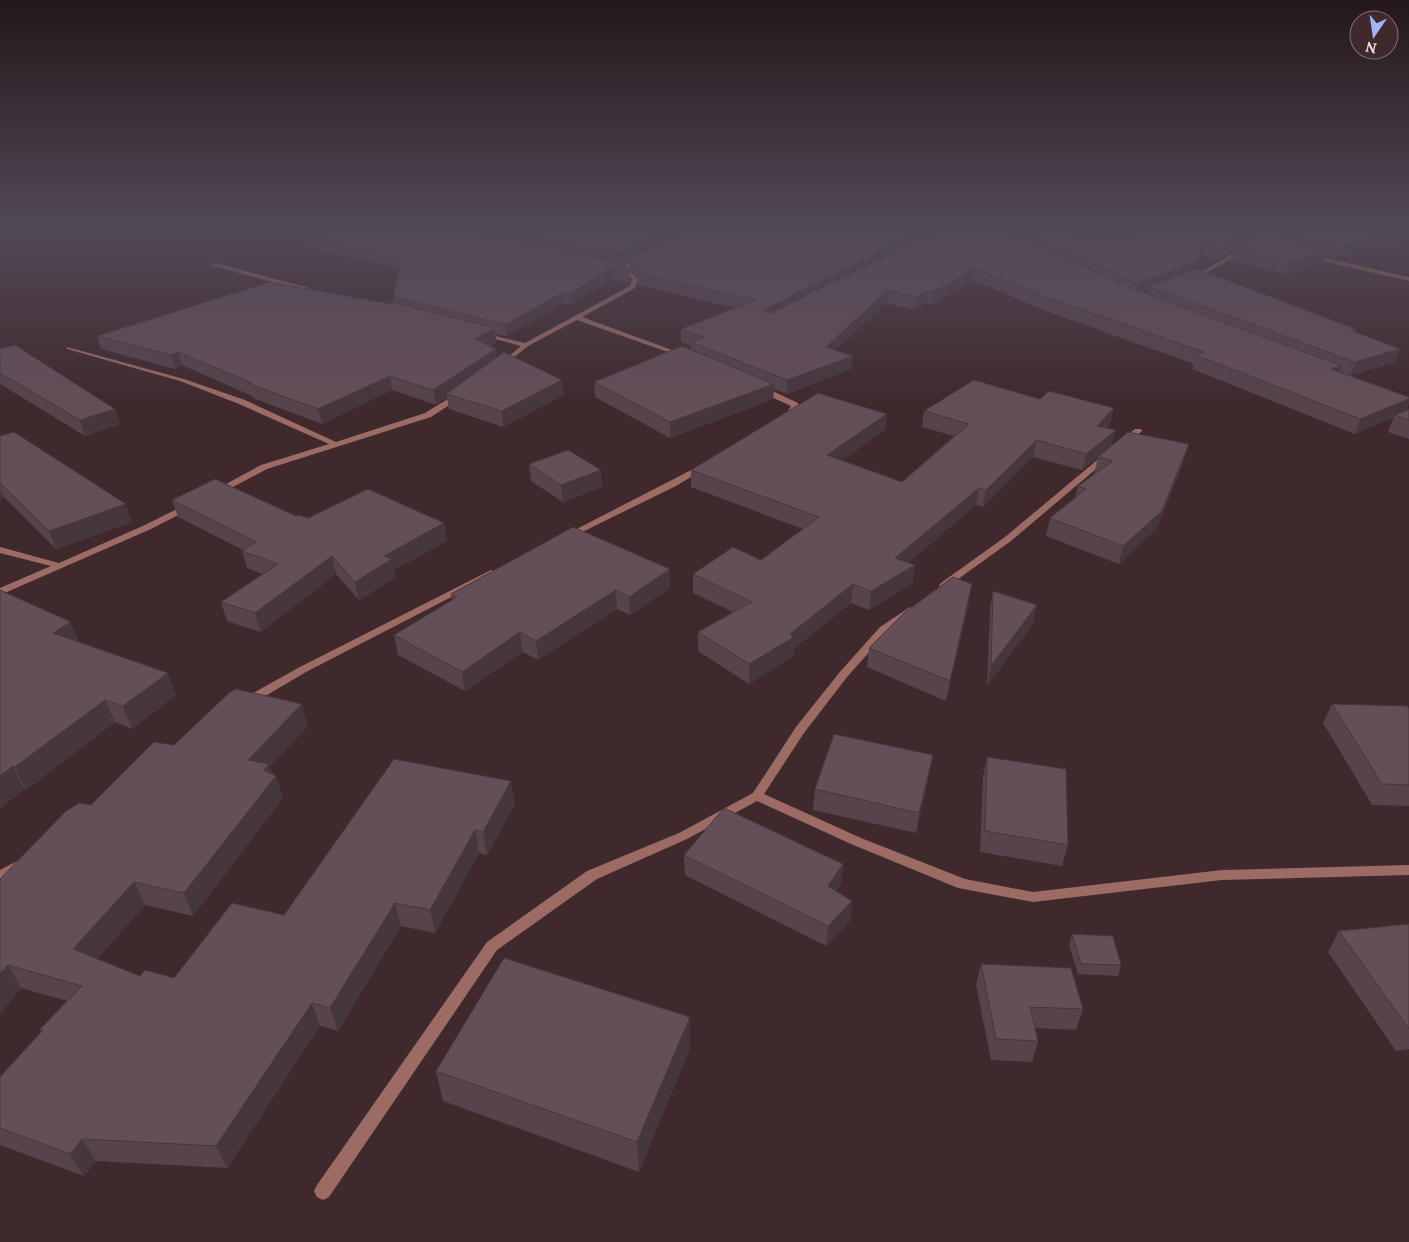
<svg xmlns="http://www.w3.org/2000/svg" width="1409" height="1242" viewBox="0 0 1409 1242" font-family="Lora,serif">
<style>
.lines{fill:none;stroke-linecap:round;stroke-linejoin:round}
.minor{fill:#9c6b64;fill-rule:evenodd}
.wall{fill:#56434c;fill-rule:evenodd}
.shaded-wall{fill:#46373e}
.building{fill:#644e58;stroke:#46373e}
</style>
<rect width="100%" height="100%" fill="#3f292d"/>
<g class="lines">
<!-- minor -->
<path class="minor" d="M 418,229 L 426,229 L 458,236 L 455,238 Z
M 1240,250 L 1245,251 L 1195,279 L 1190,278 Z
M 1312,255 L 1409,277 L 1409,281 L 1310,258 L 1310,256 Z
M 639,258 L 644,259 L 625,270 L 632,273 L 638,279 L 635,288 L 582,317 L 683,354 L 683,356 L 679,356 L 577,320 L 528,346 L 503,366 L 500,364 L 501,363 L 521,346 L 480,335 L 483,333 L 525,343 L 630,286 L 632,279 L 628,275 L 617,270 Z
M 215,263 L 309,288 L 310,289 L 307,291 L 213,266 L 212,265 Z
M 67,347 L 184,379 L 245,400 L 336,442 L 425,413 L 456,394 L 463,396 L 431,417 L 267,469 L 218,495 L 215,494 L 215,490 L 261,465 L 329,444 L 239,404 L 180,381 L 67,349 Z
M 758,387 L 764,387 L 798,403 L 799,405 L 790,420 L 784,420 L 783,418 L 791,406 L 758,391 Z
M 1135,429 L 1141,429 L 1142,431 L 1127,444 L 1121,444 L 1121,440 Z
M 1102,456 L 1108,456 L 1109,458 L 1011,541 L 947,587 L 941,587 L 939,585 L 941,583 L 1005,537 Z
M 699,466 L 705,466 L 706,468 L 676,486 L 570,538 L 564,538 L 563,536 Z
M 187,504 L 190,505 L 191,507 L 190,509 L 151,529 L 0,595 L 0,588 L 51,566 L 0,553 L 0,547 L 59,563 L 145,525 Z
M 491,570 L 494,571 L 496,573 L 494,575 L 306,672 L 252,704 L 248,705 L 243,701 L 244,698 L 298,668 Z
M 910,607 L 915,610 L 913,612 L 888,631 L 847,677 L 804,733 L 764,794 L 861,838 L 965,879 L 1033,892 L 1222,870 L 1409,865 L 1409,875 L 1222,880 L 1033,902 L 958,888 L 851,844 L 757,801 L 687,839 L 597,879 L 497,950 L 329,1197 L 323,1200 L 317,1197 L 314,1191 L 317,1185 L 487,942 L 587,871 L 679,833 L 753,793 L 796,727 L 839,673 L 880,627 Z
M 17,861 L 22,862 L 24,866 L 22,870 L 0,881 L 0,870 Z"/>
</g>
<!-- wall -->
<path class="wall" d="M 463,229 L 1056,229 L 1092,241 L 1409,229 L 1409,231 L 1407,238 L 1337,259 L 1325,256 L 1323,263 L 1286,274 L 1230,261 L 1233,251 L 1220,259 L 1200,255 L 1196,270 L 1356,329 L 1355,332 L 1395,362 L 1350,376 L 1409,397 L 1409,403 L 1406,411 L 1409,409 L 1409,439 L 1388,432 L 1394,417 L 1355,434 L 1192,369 L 1194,364 L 1046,311 L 973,280 L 932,305 L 926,303 L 914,310 L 886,303 L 836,350 L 853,356 L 851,369 L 787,394 L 774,389 L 773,399 L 670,438 L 595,397 L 594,382 L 691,350 L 691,346 L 681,342 L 681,329 L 735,308 L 638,285 L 638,276 L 630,270 L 629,261 L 622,265 L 629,269 L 630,280 L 629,283 L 612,279 L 570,305 L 563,304 L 506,336 L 496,334 L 496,342 L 489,346 L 496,349 L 497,357 L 562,380 L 564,395 L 503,427 L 449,409 L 447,397 L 436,405 L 392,390 L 322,424 L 253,398 L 252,396 L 182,365 L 175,369 L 101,349 L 97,336 L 391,304 L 394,303 L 393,297 L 400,268 L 313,249 L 310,239 L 440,234 L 464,232 ZM 1148,290 L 1147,294 L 1142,292 Z
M 0,349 L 115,409 L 120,424 L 85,436 L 0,384 Z
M 924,411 L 1110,424 L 1107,428 L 1112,445 L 1184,461 L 1157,528 L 1119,564 L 1046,536 L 1050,518 L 1075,498 L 1078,486 L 1095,474 L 1094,474 L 1098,457 L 1082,470 L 1033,457 L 983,507 L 976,505 L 909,562 L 913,583 L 869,610 L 851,603 L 794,649 L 793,656 L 749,684 L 698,651 L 698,632 L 733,612 L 693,593 L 693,574 L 761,560 L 803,529 L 691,487 L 691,470 L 887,414 L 885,430 L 842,460 L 902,482 L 954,436 L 922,427 Z
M 0,436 L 132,522 L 56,549 L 4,497 L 0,499 Z
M 529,464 L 602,487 L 563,502 L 531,481 Z
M 172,500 L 296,516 L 308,518 L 444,523 L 447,541 L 394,570 L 396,577 L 359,600 L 336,574 L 260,632 L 227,621 L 221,602 L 262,574 L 247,568 L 242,551 L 243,550 L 178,517 Z
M 670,569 L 670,588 L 630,615 L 617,609 L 538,660 L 523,652 L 465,691 L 398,655 L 394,635 L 452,600 L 451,594 Z
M 0,590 L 80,642 L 176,695 L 132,729 L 115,722 L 26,790 L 24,789 L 0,808 Z
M 993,591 L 1033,624 L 987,686 L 990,609 Z
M 969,602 L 946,701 L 867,667 L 869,648 Z
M 1332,704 L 1409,709 L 1409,806 L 1372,805 L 1323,723 Z
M 308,726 L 270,766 L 273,774 L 283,798 L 193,916 L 145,905 L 97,959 L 140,976 L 174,978 L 284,915 L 515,804 L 487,855 L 479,853 L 435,933 L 401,926 L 338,1031 L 320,1026 L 227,1168 L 96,1161 L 84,1176 L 0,1145 L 0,1077 L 41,1032 L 40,1029 L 67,1001 L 21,988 L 0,1014 L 0,879 L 91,805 L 174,745 Z
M 933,755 L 929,775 L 916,833 L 813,810 L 815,789 Z
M 987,757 L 1068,845 L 1062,866 L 980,852 L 983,777 Z
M 684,855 L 843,864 L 841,884 L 836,891 L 852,901 L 850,921 L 826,946 L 685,875 Z
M 1409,924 L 1409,1049 L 1396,1051 L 1328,952 L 1339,931 Z
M 1072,934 L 1121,965 L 1118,976 L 1078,974 L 1069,945 Z
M 981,964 L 1083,1009 L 1076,1030 L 1035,1028 L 1038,1041 L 1032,1062 L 991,1060 L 976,985 Z
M 690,1017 L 690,1048 L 639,1172 L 443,1101 L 436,1071 Z"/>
<!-- shaded-wall -->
<path class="shaded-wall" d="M 676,229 L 702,229 L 629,258 L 629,261 L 619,266 L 618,254 Z
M 926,229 L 946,229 L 763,322 L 764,310 Z
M 992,229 L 1001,229 L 991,235 Z
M 1255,229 L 1270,229 L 1233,250 L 1233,251 L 1220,259 L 1223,247 Z
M 1395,229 L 1409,229 L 1409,231 L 1407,238 L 1337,259 L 1341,247 Z
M 1203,243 L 1194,274 L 1148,286 L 1148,290 L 1134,295 L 1137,283 Z
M 1327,251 L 1323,263 L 1286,274 L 1289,262 Z
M 611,268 L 612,279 L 570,305 L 569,294 Z
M 975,268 L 973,280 L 932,305 L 933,292 Z
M 629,269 L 630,280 L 629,283 Z
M 888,290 L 886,303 L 825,361 L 826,347 Z
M 927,291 L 926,303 L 914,310 L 916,297 Z
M 562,293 L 563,304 L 506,336 L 505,325 Z
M 495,328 L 496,342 L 477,353 L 475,339 Z
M 496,349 L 498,363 L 446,394 L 447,397 L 436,405 L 433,390 Z
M 1400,349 L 1395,362 L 1350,376 L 1355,362 Z
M 178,352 L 182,365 L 175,369 L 171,355 Z
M 853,356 L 851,369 L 787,394 L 787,380 Z
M 1342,366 L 1337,380 L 1331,369 Z
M 390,376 L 392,390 L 322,424 L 318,409 Z
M 562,380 L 564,395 L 503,427 L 502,411 Z
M 774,384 L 773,399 L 670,438 L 670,422 Z
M 1409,399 L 1409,403 L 1405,412 L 1395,415 L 1394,417 L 1355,434 L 1360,419 Z
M 1114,408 L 1110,424 L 1093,442 L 1097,426 Z
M 115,409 L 120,424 L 85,436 L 80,420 Z
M 887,414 L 885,430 L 826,471 L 827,455 Z
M 1116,430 L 1112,446 L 1082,470 L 1086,454 Z
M 1037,440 L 1033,457 L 983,507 L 986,490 Z
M 1189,444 L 1184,461 L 1157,528 L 1119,564 L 1123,546 Z
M 601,470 L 602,487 L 563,502 L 561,485 Z
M 0,488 L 4,497 L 0,499 Z
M 979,488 L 976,505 L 893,576 L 895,558 Z
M 126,504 L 132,522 L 56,549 L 49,531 Z
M 444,523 L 447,541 L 394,570 L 396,577 L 359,600 L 355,582 L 384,556 Z
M 332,556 L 336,574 L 260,632 L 255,613 Z
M 915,565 L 913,583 L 869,610 L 871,591 Z
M 670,569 L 670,588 L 630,615 L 629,597 Z
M 853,584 L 851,603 L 794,649 L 793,656 L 749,684 L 749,664 L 790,634 Z
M 972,584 L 969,602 L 946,701 L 950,681 Z
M 616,590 L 617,609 L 538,660 L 536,641 Z
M 1037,605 L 1033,624 L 987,686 L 991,666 Z
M 71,622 L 80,644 L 53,633 Z
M 520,632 L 523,652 L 465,691 L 462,672 Z
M 168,673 L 176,695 L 132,729 L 123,706 Z
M 105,700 L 115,722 L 26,790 L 15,767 Z
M 302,704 L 308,726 L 270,766 L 274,779 L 276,776 L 283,798 L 193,916 L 184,893 L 248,760 Z
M 933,755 L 929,775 L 916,833 L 919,813 Z
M 13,766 L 24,789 L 0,808 L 0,776 Z
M 511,781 L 515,804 L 487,855 L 483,832 Z
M 475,830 L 479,853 L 435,933 L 430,910 Z
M 843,864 L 841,884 L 826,906 L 828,886 Z
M 134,882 L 145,905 L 85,972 L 73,949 Z
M 852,901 L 850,921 L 826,946 L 828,926 Z
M 395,903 L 401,926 L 338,1031 L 330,1008 Z
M 8,965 L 21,988 L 0,1014 L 0,974 Z
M 312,1003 L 320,1026 L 227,1168 L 216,1146 Z
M 690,1017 L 690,1048 L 639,1172 L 637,1142 Z
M 82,1139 L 96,1161 L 84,1176 L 70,1154 Z"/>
<!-- building -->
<path class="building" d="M 338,229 L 408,229 L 440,234 L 452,229 L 617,262 L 629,269 L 629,272 L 611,268 L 569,294 L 562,293 L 505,325 L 393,297 L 402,259 L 310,239 Z
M 488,229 L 676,229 L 618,254 Z
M 692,229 L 926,229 L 764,310 L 765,312 L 771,313 L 941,229 L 984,229 L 1009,234 L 1134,289 L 1342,366 L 1331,369 L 1409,397 L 1409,399 L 1360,419 L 1196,355 L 1204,352 L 1049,298 L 975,268 L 933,292 L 927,291 L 916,297 L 888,290 L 826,347 L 853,356 L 787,380 L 691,342 L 704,337 L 681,329 L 756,300 L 638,273 L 639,266 L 629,258 Z
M 1013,229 L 1056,229 L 1092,241 L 1158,229 L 1255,229 L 1223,247 L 1203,243 L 1197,262 L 1137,283 Z
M 1266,229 L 1404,229 L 1341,247 L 1281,234 L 1278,237 L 1280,240 L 1327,251 L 1289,262 L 1233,250 Z
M 1197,269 L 1356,329 L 1350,330 L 1400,349 L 1355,362 L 1148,286 Z
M 270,282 L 391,304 L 392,302 L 495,328 L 475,339 L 496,349 L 433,390 L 390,376 L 318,409 L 249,384 L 252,383 L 178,352 L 171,355 L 97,336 Z
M 15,345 L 115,409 L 80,420 L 0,373 L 0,349 Z
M 682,346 L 774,384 L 670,422 L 594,382 Z
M 504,352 L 562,380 L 502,411 L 446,394 Z
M 974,380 L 1040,399 L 1049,391 L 1114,408 L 1097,426 L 1116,430 L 1086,454 L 1037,440 L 986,490 L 979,488 L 895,558 L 915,565 L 871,591 L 853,584 L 790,634 L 794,637 L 749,664 L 698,632 L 752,602 L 693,574 L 733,547 L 761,560 L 819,517 L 691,470 L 818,393 L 887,414 L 827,455 L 902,482 L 969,424 L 924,411 Z
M 1409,409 L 1409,420 L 1395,415 Z
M 14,432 L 126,504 L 49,531 L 0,483 L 0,436 Z
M 1128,432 L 1189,444 L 1162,511 L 1123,546 L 1050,518 L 1086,489 L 1078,486 L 1113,461 L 1098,457 Z
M 568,450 L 601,470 L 561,485 L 529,464 Z
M 215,479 L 296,516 L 298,515 L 308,518 L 368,489 L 444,523 L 384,556 L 392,559 L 355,582 L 332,556 L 255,613 L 221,602 L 278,564 L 242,551 L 256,542 L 172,500 Z
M 573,527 L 670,569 L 629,597 L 616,590 L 536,641 L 520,632 L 462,672 L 394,635 L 457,597 L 451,594 Z
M 953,577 L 972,584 L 950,681 L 869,648 L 904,613 Z
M 0,590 L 71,622 L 53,633 L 168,673 L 123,706 L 105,700 L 15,767 L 13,766 L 0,776 Z
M 993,591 L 1037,605 L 991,666 Z
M 236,689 L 302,704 L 248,760 L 269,764 L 264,770 L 276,776 L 184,893 L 134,882 L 73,949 L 140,976 L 145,970 L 174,978 L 232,903 L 284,915 L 394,759 L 511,781 L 483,832 L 475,830 L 430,910 L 395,903 L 330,1008 L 312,1003 L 216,1146 L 82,1139 L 70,1154 L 0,1128 L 0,1077 L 43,1030 L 40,1029 L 82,986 L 8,965 L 0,974 L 0,879 L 66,811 L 79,803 L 91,805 L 154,742 L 174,745 L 230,692 Z
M 1332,704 L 1407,706 L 1409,709 L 1409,785 L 1382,784 Z
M 834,734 L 933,755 L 919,813 L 815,789 Z
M 987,757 L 1066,769 L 1068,845 L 985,831 Z
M 724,808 L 843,864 L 828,886 L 852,901 L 828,926 L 684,855 Z
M 1409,924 L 1409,1029 L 1339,931 Z
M 1072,934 L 1113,936 L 1121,965 L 1081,964 Z
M 504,958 L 690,1017 L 637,1142 L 436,1071 Z
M 981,964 L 1071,968 L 1083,1009 L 1030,1007 L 1038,1041 L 996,1039 Z"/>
<!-- sky -->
<linearGradient id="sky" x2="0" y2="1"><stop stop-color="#231719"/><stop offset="0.57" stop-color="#524957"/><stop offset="1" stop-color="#524957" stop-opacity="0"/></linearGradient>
<rect width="1409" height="402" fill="url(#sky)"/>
<!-- north arrow -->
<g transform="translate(1374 35) rotate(193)"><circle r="24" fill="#3f292d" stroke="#857275"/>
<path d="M0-4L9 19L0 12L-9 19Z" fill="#a1b3fd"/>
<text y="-8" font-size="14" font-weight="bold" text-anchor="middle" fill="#eedfe1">N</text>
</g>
</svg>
